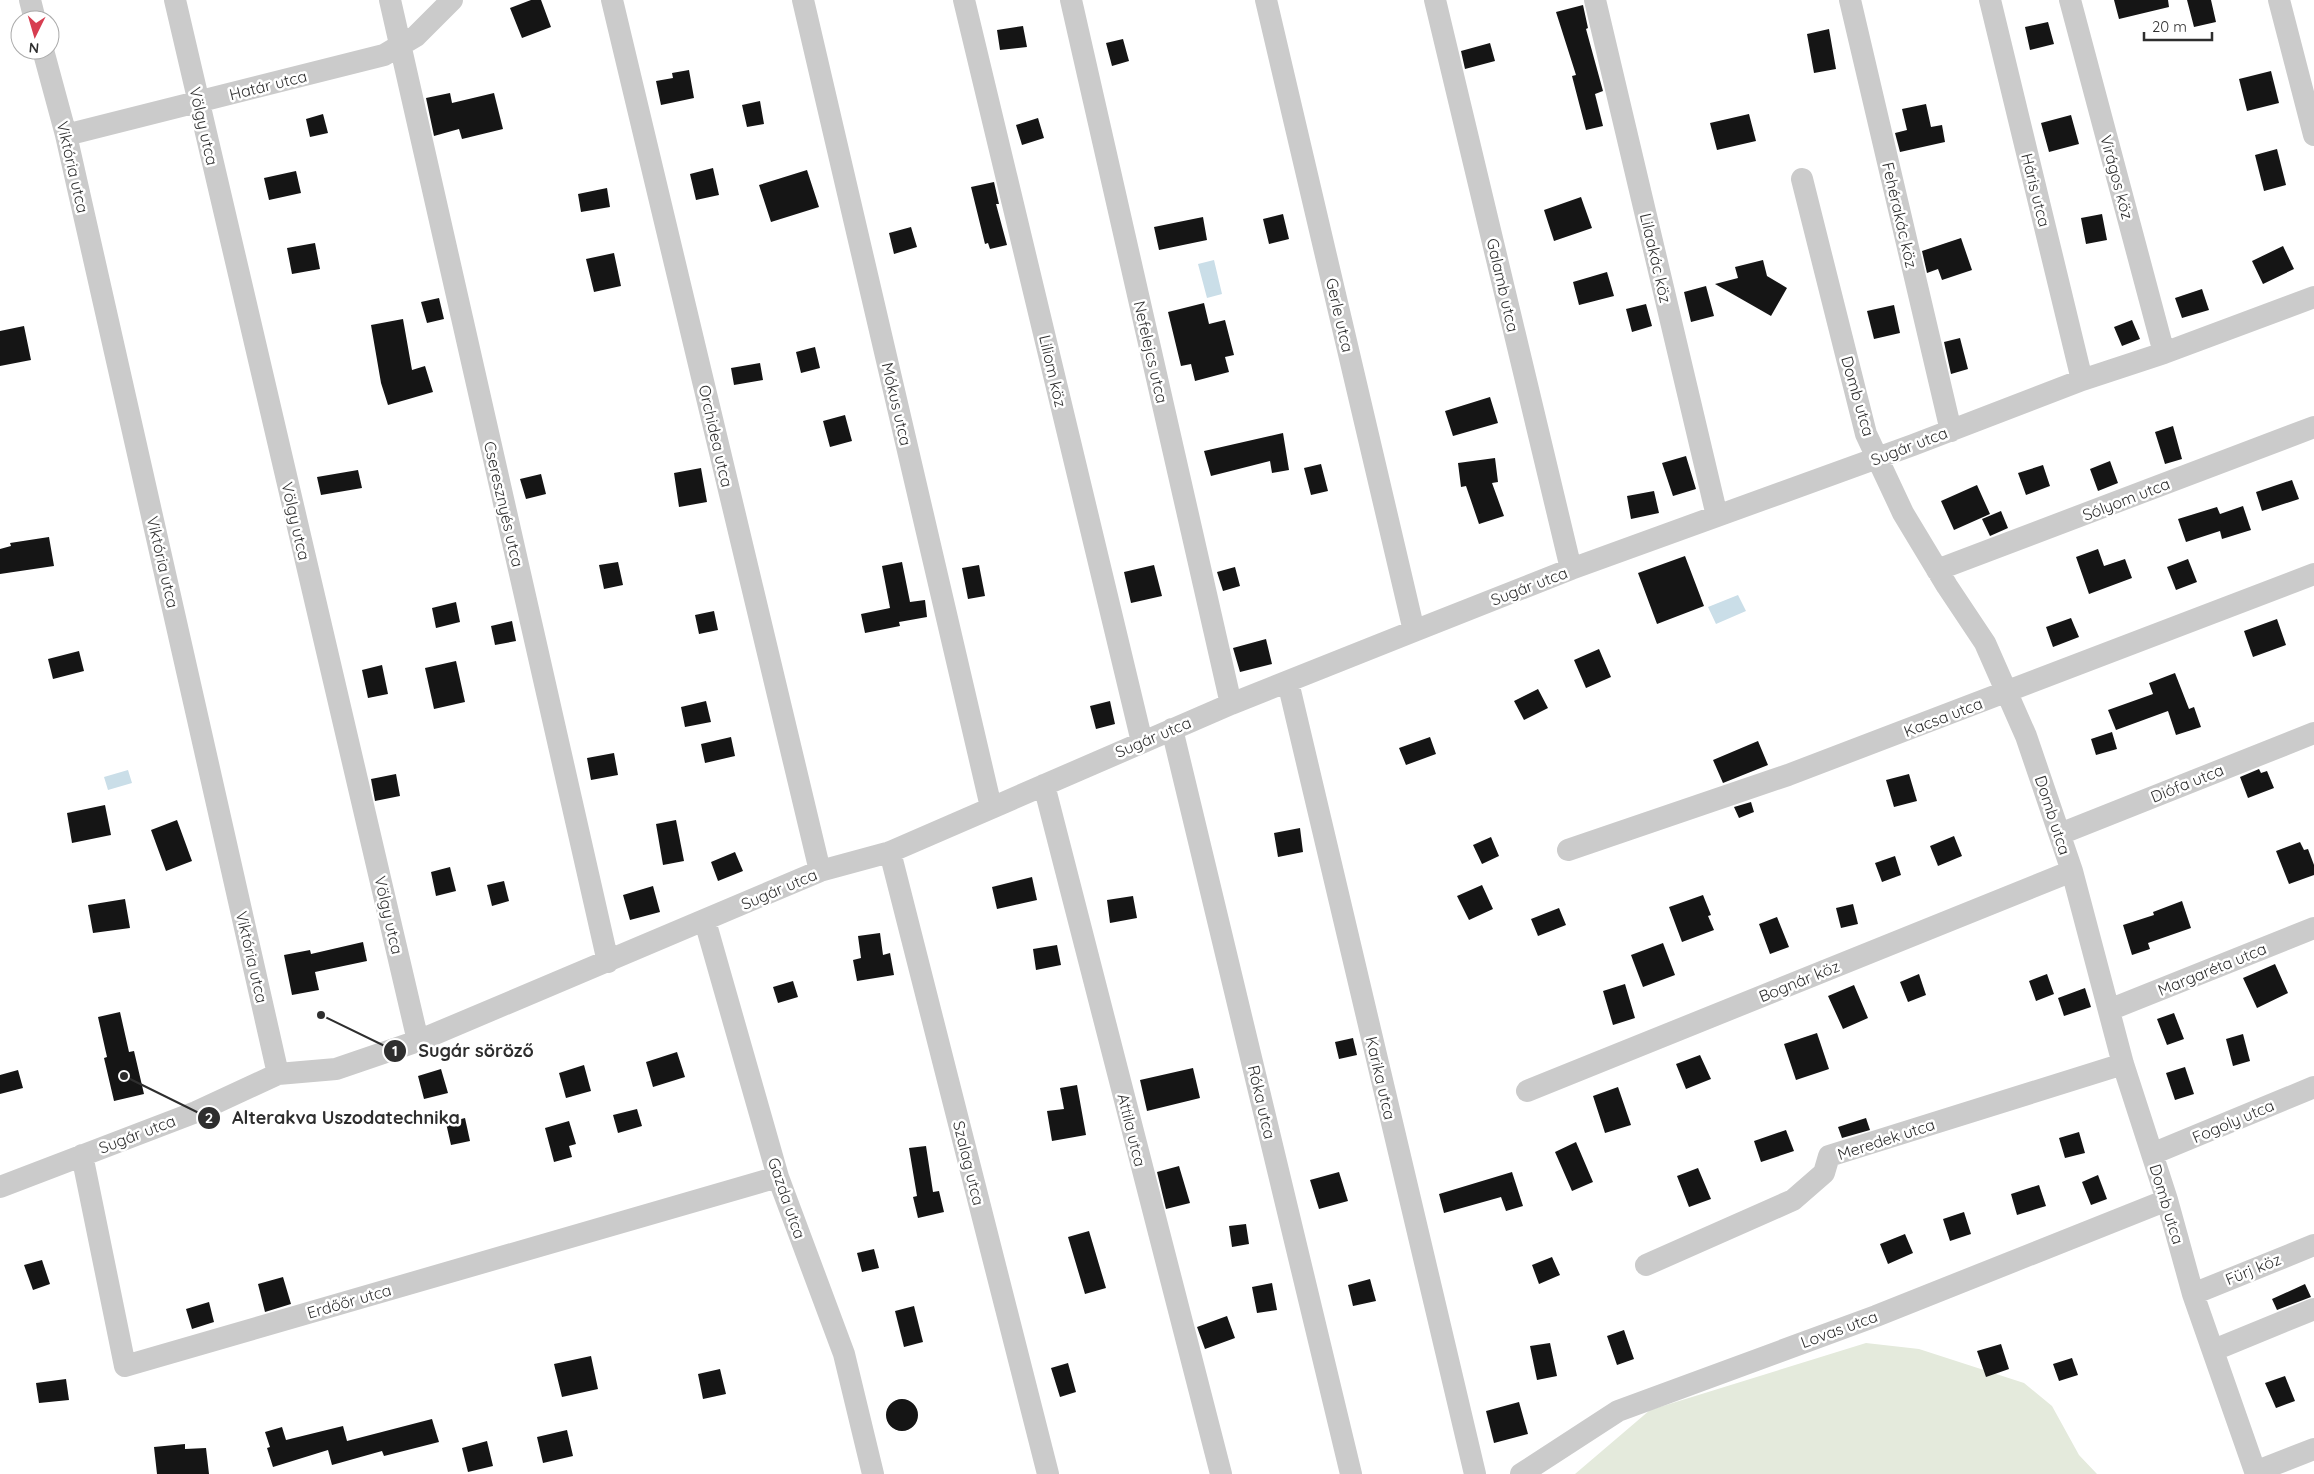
<svg xmlns="http://www.w3.org/2000/svg" width="2314" height="1474" viewBox="0 0 2314 1474" font-family="Quicksand,sans-serif">
<style>
.green{fill:#e4eadc}
.water{fill:#cadee8}
.building{fill:#151515}
.lines{fill:none;stroke-linecap:round;stroke-linejoin:round}
.minor{stroke:#cbcbcb;stroke-width:22}
.labels{text-anchor:middle;stroke-width:5;stroke-linejoin:round;paint-order:stroke}
.street-label{font-size:16px;fill:#2e2e2e;stroke:#fff}
.leader{fill:none;stroke:#2e2e2e;stroke-width:2}
.callout-dot{fill:#2e2e2e;stroke:#fff;stroke-width:2}
.mark-label{font-size:15px;text-anchor:middle;font-weight:bold;fill:#fff}
.callout-label{font-size:18px;text-anchor:middle;font-weight:bold;fill:#2e2e2e;stroke:#fff;stroke-width:5;stroke-linejoin:round;paint-order:stroke}
</style>
<rect width="100%" height="100%" fill="#fff"/>
<!-- green -->
<path class="green" d="M 1866,1343 L 1919,1349 L 2024,1383 L 2052,1406 L 2079,1455 L 2097,1474 L 1575,1474 L 1650,1410 Z"/>
<!-- water -->
<path class="water" d="M 1214,260 L 1222,294 L 1207,298 L 1198,264 Z
M 1738,595 L 1746,611 L 1716,624 L 1708,607 Z
M 128,770 L 132,783 L 108,790 L 104,777 Z"/>
<!-- building -->
<path class="building" d="M 531,0 L 541,0 L 551,27 L 522,38 L 510,8 Z
M 2114,0 L 2168,0 L 2169,7 L 2119,19 Z
M 2187,0 L 2211,0 L 2216,22 L 2194,27 Z
M 1583,5 L 1588,28 L 1586,29 L 1603,91 L 1595,94 L 1603,126 L 1586,130 L 1572,76 L 1576,75 L 1556,12 Z
M 2048,22 L 2054,44 L 2030,50 L 2025,27 Z
M 1023,26 L 1027,47 L 1000,50 L 997,30 Z
M 1829,29 L 1836,69 L 1814,73 L 1807,34 Z
M 1123,39 L 1129,61 L 1112,66 L 1106,43 Z
M 1490,43 L 1495,61 L 1465,69 L 1461,51 Z
M 689,70 L 694,98 L 661,105 L 656,81 L 673,78 L 672,73 Z
M 2271,71 L 2279,103 L 2247,111 L 2239,79 Z
M 450,93 L 452,103 L 494,93 L 503,129 L 462,139 L 459,129 L 434,136 L 426,98 Z
M 760,101 L 764,124 L 747,127 L 742,105 Z
M 1926,104 L 1931,127 L 1942,125 L 1945,142 L 1900,152 L 1895,133 L 1907,130 L 1902,109 Z
M 323,114 L 328,133 L 310,137 L 306,119 Z
M 1749,114 L 1756,141 L 1717,150 L 1710,123 Z
M 2071,115 L 2079,144 L 2049,152 L 2041,123 Z
M 1038,118 L 1044,138 L 1022,145 L 1016,125 Z
M 2277,149 L 2286,185 L 2264,191 L 2255,155 Z
M 713,168 L 719,195 L 696,200 L 690,174 Z
M 807,170 L 819,207 L 771,222 L 759,185 Z
M 296,171 L 301,193 L 269,200 L 264,178 Z
M 994,182 L 999,204 L 996,204 L 1007,245 L 990,249 L 988,243 L 985,244 L 971,187 Z
M 607,188 L 610,207 L 581,212 L 578,194 Z
M 1581,197 L 1592,228 L 1554,241 L 1544,210 Z
M 1283,214 L 1289,239 L 1269,244 L 1263,219 Z
M 2102,214 L 2107,240 L 2086,244 L 2081,218 Z
M 1203,217 L 1207,240 L 1159,250 L 1154,227 Z
M 911,227 L 917,247 L 894,254 L 889,233 Z
M 1961,238 L 1972,270 L 1942,280 L 1938,269 L 1927,273 L 1922,251 Z
M 315,243 L 320,269 L 292,274 L 287,248 Z
M 2283,246 L 2294,269 L 2263,284 L 2252,261 Z
M 614,253 L 621,286 L 594,292 L 586,259 Z
M 1763,260 L 1767,276 L 1787,288 L 1771,316 L 1715,284 L 1738,278 L 1735,267 Z
M 1607,272 L 1614,296 L 1579,305 L 1573,282 Z
M 1706,286 L 1714,316 L 1691,322 L 1684,292 Z
M 2202,289 L 2209,310 L 2182,318 L 2175,298 Z
M 439,298 L 444,319 L 427,323 L 421,302 Z
M 1204,303 L 1209,324 L 1225,320 L 1234,355 L 1225,357 L 1229,372 L 1195,381 L 1191,364 L 1181,366 L 1168,312 Z
M 1646,304 L 1652,326 L 1632,332 L 1626,309 Z
M 1894,305 L 1900,333 L 1874,339 L 1867,311 Z
M 403,319 L 412,370 L 425,366 L 433,392 L 388,405 L 381,383 L 371,325 Z
M 2132,320 L 2140,339 L 2122,346 L 2114,327 Z
M 24,326 L 31,360 L 0,366 L 0,331 Z
M 1960,338 L 1968,369 L 1951,374 L 1944,342 Z
M 815,347 L 820,368 L 801,373 L 796,352 Z
M 760,363 L 763,380 L 734,385 L 731,368 Z
M 1490,397 L 1498,423 L 1453,436 L 1445,411 Z
M 845,415 L 852,441 L 830,447 L 823,421 Z
M 2173,426 L 2182,459 L 2165,464 L 2155,432 Z
M 1283,433 L 1289,470 L 1272,473 L 1270,461 L 1211,476 L 1204,451 Z
M 1686,456 L 1696,489 L 1673,496 L 1662,463 Z
M 1495,458 L 1498,482 L 1492,483 L 1504,516 L 1479,524 L 1466,486 L 1461,487 L 1458,463 Z
M 2110,461 L 2118,483 L 2098,491 L 2090,469 Z
M 1321,464 L 1328,491 L 1311,495 L 1304,468 Z
M 2043,465 L 2050,486 L 2026,495 L 2018,473 Z
M 701,468 L 707,502 L 679,507 L 674,473 Z
M 358,470 L 362,488 L 321,495 L 317,477 Z
M 541,474 L 546,494 L 526,499 L 520,479 Z
M 2292,480 L 2299,499 L 2262,511 L 2256,492 Z
M 1977,485 L 1990,514 L 1954,530 L 1941,501 Z
M 1654,491 L 1659,513 L 1631,519 L 1627,496 Z
M 2243,506 L 2251,530 L 2222,539 L 2220,531 L 2186,542 L 2178,519 L 2217,507 L 2220,514 Z
M 2001,511 L 2008,528 L 1990,536 L 1982,519 Z
M 49,537 L 54,566 L 0,574 L 0,549 L 11,546 L 10,543 Z
M 2098,549 L 2104,566 L 2125,559 L 2132,578 L 2089,594 L 2076,557 Z
M 1685,556 L 1704,606 L 1657,624 L 1638,573 Z
M 2188,559 L 2197,582 L 2176,590 L 2167,567 Z
M 618,562 L 623,585 L 604,589 L 599,565 Z
M 902,562 L 910,602 L 925,600 L 927,617 L 899,622 L 900,626 L 865,633 L 861,614 L 890,608 L 882,566 Z
M 979,565 L 985,596 L 968,599 L 962,568 Z
M 1154,565 L 1162,596 L 1131,603 L 1124,572 Z
M 1235,567 L 1240,586 L 1223,591 L 1217,572 Z
M 456,602 L 460,622 L 436,628 L 432,608 Z
M 714,611 L 718,630 L 699,634 L 695,615 Z
M 2071,618 L 2079,637 L 2053,647 L 2046,627 Z
M 2277,619 L 2286,645 L 2253,657 L 2244,631 Z
M 512,621 L 516,641 L 495,645 L 491,626 Z
M 1266,639 L 1272,664 L 1240,672 L 1233,648 Z
M 1599,649 L 1611,677 L 1586,688 L 1574,660 Z
M 79,651 L 84,671 L 53,679 L 48,659 Z
M 456,661 L 465,702 L 434,709 L 425,668 Z
M 382,665 L 388,694 L 368,698 L 362,670 Z
M 2175,673 L 2189,709 L 2194,707 L 2201,727 L 2176,735 L 2168,711 L 2116,730 L 2108,710 L 2153,694 L 2149,683 Z
M 1538,689 L 1548,708 L 1524,720 L 1514,701 Z
M 706,701 L 711,722 L 685,727 L 681,707 Z
M 1110,701 L 1115,724 L 1096,729 L 1090,706 Z
M 2112,732 L 2117,749 L 2096,755 L 2091,739 Z
M 731,737 L 735,756 L 705,763 L 701,744 Z
M 1430,737 L 1436,754 L 1406,765 L 1399,748 Z
M 1758,741 L 1768,765 L 1723,783 L 1713,760 Z
M 614,753 L 618,775 L 591,780 L 587,758 Z
M 2259,769 L 2261,773 L 2267,771 L 2274,788 L 2248,798 L 2240,777 Z
M 396,774 L 400,796 L 375,801 L 371,779 Z
M 1909,774 L 1917,801 L 1894,807 L 1886,780 Z
M 1751,802 L 1754,812 L 1739,818 L 1734,807 Z
M 105,805 L 111,835 L 72,843 L 67,813 Z
M 177,820 L 192,861 L 166,871 L 151,830 Z
M 676,820 L 684,861 L 663,865 L 656,824 Z
M 1300,828 L 1303,852 L 1278,857 L 1274,833 Z
M 1954,836 L 1962,856 L 1938,866 L 1930,846 Z
M 1491,837 L 1499,856 L 1482,864 L 1473,845 Z
M 2300,842 L 2304,850 L 2308,849 L 2314,865 L 2314,875 L 2289,884 L 2276,851 Z
M 735,852 L 743,871 L 718,881 L 711,862 Z
M 1895,856 L 1901,875 L 1882,882 L 1875,863 Z
M 450,867 L 456,891 L 436,896 L 431,872 Z
M 1032,877 L 1037,900 L 997,909 L 992,887 Z
M 504,881 L 509,901 L 492,906 L 487,885 Z
M 1482,885 L 1493,909 L 1469,920 L 1457,896 Z
M 653,886 L 660,912 L 630,920 L 623,895 Z
M 1703,895 L 1711,915 L 1708,916 L 1714,930 L 1682,942 L 1669,907 Z
M 1133,896 L 1137,918 L 1110,923 L 1107,900 Z
M 125,899 L 130,928 L 93,933 L 88,905 Z
M 2182,901 L 2191,928 L 2148,943 L 2150,949 L 2132,955 L 2123,925 L 2154,915 L 2153,912 Z
M 1853,904 L 1858,924 L 1841,928 L 1836,908 Z
M 1559,908 L 1566,925 L 1538,936 L 1531,919 Z
M 1777,917 L 1789,947 L 1770,954 L 1759,924 Z
M 880,933 L 883,955 L 890,953 L 894,975 L 857,981 L 853,960 L 861,958 L 858,936 Z
M 363,942 L 367,961 L 315,972 L 319,990 L 292,995 L 284,955 L 310,950 L 311,954 Z
M 1663,943 L 1675,975 L 1643,987 L 1631,955 Z
M 1057,945 L 1061,965 L 1036,970 L 1033,949 Z
M 2275,964 L 2288,993 L 2257,1008 L 2243,978 Z
M 1919,974 L 1926,995 L 1908,1002 L 1900,982 Z
M 2047,974 L 2054,994 L 2036,1001 L 2029,981 Z
M 793,981 L 798,997 L 778,1003 L 773,987 Z
M 1625,984 L 1635,1018 L 1613,1025 L 1603,991 Z
M 1854,985 L 1868,1018 L 1843,1029 L 1828,996 Z
M 2085,988 L 2091,1007 L 2064,1016 L 2058,998 Z
M 120,1012 L 129,1052 L 134,1051 L 144,1094 L 114,1101 L 104,1058 L 107,1057 L 98,1017 Z
M 2174,1013 L 2184,1039 L 2167,1045 L 2157,1019 Z
M 1817,1033 L 1829,1069 L 1796,1080 L 1784,1044 Z
M 2243,1034 L 2250,1061 L 2233,1066 L 2226,1039 Z
M 1353,1038 L 1357,1055 L 1339,1059 L 1335,1042 Z
M 677,1052 L 685,1077 L 653,1087 L 646,1062 Z
M 1700,1055 L 1711,1079 L 1686,1089 L 1676,1064 Z
M 584,1065 L 591,1091 L 566,1098 L 559,1073 Z
M 2185,1067 L 2194,1094 L 2175,1100 L 2166,1073 Z
M 1193,1068 L 1200,1098 L 1147,1111 L 1140,1080 Z
M 441,1069 L 448,1093 L 424,1099 L 418,1076 Z
M 18,1070 L 23,1088 L 0,1094 L 0,1075 Z
M 1077,1085 L 1086,1135 L 1052,1141 L 1047,1111 L 1064,1109 L 1060,1088 Z
M 1618,1087 L 1631,1125 L 1605,1133 L 1593,1096 Z
M 637,1109 L 642,1126 L 618,1133 L 613,1115 Z
M 465,1118 L 470,1141 L 451,1145 L 446,1123 Z
M 1866,1118 L 1870,1130 L 1842,1138 L 1838,1127 Z
M 569,1121 L 576,1144 L 569,1146 L 572,1157 L 554,1162 L 545,1128 Z
M 1786,1130 L 1794,1151 L 1761,1162 L 1754,1141 Z
M 2079,1132 L 2085,1153 L 2065,1158 L 2059,1138 Z
M 1576,1142 L 1593,1182 L 1572,1191 L 1555,1152 Z
M 926,1146 L 933,1192 L 939,1191 L 944,1212 L 918,1218 L 913,1197 L 917,1196 L 909,1148 Z
M 1179,1166 L 1190,1203 L 1166,1209 L 1157,1172 Z
M 1698,1168 L 1711,1199 L 1689,1207 L 1677,1176 Z
M 1339,1172 L 1348,1201 L 1319,1209 L 1310,1180 Z
M 1512,1172 L 1523,1206 L 1506,1211 L 1501,1197 L 1444,1213 L 1439,1194 Z
M 2098,1175 L 2107,1199 L 2091,1205 L 2082,1182 Z
M 2039,1185 L 2046,1206 L 2017,1215 L 2011,1194 Z
M 1964,1212 L 1971,1234 L 1950,1241 L 1943,1219 Z
M 1246,1224 L 1249,1244 L 1232,1247 L 1229,1226 Z
M 1089,1231 L 1106,1288 L 1085,1294 L 1068,1237 Z
M 1905,1234 L 1913,1253 L 1888,1264 L 1880,1244 Z
M 874,1249 L 879,1268 L 862,1272 L 857,1253 Z
M 1552,1257 L 1560,1275 L 1539,1284 L 1532,1265 Z
M 42,1260 L 50,1284 L 33,1290 L 24,1265 Z
M 283,1277 L 291,1304 L 265,1312 L 258,1284 Z
M 1370,1279 L 1376,1301 L 1353,1306 L 1348,1285 Z
M 1272,1283 L 1277,1310 L 1257,1313 L 1252,1287 Z
M 2305,1284 L 2311,1297 L 2277,1310 L 2272,1299 Z
M 209,1302 L 214,1322 L 192,1329 L 186,1309 Z
M 914,1306 L 923,1342 L 904,1347 L 895,1311 Z
M 1227,1316 L 1235,1338 L 1205,1349 L 1197,1327 Z
M 1624,1330 L 1634,1359 L 1617,1365 L 1607,1336 Z
M 1550,1343 L 1557,1376 L 1537,1380 L 1530,1346 Z
M 2001,1344 L 2009,1369 L 1986,1377 L 1977,1351 Z
M 591,1356 L 598,1389 L 562,1397 L 554,1364 Z
M 2072,1358 L 2078,1375 L 2059,1381 L 2053,1364 Z
M 1068,1363 L 1076,1392 L 1060,1397 L 1051,1368 Z
M 720,1369 L 726,1394 L 703,1399 L 698,1374 Z
M 2285,1376 L 2295,1401 L 2276,1408 L 2265,1383 Z
M 66,1379 L 69,1400 L 39,1403 L 36,1383 Z
M886 1415a16 16 0 1 1 32 0a16 16 0 1 1-32 0Z
M 1519,1402 L 1528,1434 L 1494,1443 L 1486,1411 Z
M 432,1419 L 439,1442 L 384,1456 L 382,1451 L 332,1465 L 328,1450 L 273,1467 L 267,1448 L 270,1447 L 265,1432 L 282,1427 L 286,1440 L 343,1426 L 347,1441 Z
M 567,1430 L 573,1456 L 543,1463 L 537,1437 Z
M 487,1441 L 493,1466 L 468,1472 L 462,1448 Z
M 185,1444 L 185,1449 L 206,1448 L 209,1474 L 157,1474 L 154,1447 Z"/>
<g class="lines">
<!-- minor -->
<path class="minor" d="M 30,0 L 35,20
M 175,0 L 418,1041
M 390,0 L 608,962
M 612,0 L 820,871
M 803,0 L 991,807
M 964,0 L 1142,742
M 1071,0 L 1231,704
M 1266,0 L 1414,631
M 1435,0 L 1571,569
M 1595,0 L 1717,516
M 1850,0 L 1951,431
M 1990,0 L 2082,380
M 2070,0 L 2164,353
M 2279,0 L 2314,135
M 43,50 L 66,135 L 278,1074
M 66,135 L 384,55 L 416,36 L 452,0
M 1802,179 L 1866,434 L 1903,513 L 1947,586 L 1985,643 L 2026,736 L 2072,871 L 2123,1064 L 2167,1200 L 2193,1294 L 2256,1474
M 1937,570 L 2314,427
M 1288,682 L 1475,1474
M 1172,729 L 1351,1474
M 1044,785 L 1221,1474
M 2060,834 L 2314,733
M 1568,850 L 1788,775 L 2314,574
M 890,852 L 1048,1474
M 705,921 L 778,1177 L 844,1354 L 873,1474
M 2109,1010 L 2314,928
M 1527,1091 L 2072,871
M 2152,1154 L 2314,1087
M 82,1155 L 125,1366 L 778,1177
M 0,1187 L 196,1112 L 278,1074 L 336,1069 L 418,1041 L 820,871 L 890,852 L 1231,704 L 1414,631 L 1571,569 L 1913,445 L 2082,380 L 2164,353 L 2314,297
M 1646,1265 L 1793,1200 L 1824,1173 L 1829,1156 L 2123,1064
M 2193,1294 L 2314,1245
M 2214,1350 L 2314,1309
M 2255,1472 L 2314,1449
M 1521,1474 L 1618,1411 L 1876,1316 L 2167,1200"/>
</g>
<g class="labels">
<!-- street labels -->
<g class="street-label">
<text transform="translate(268 85) rotate(-14)" y="6">Határ utca</text>
<text transform="translate(204 126) rotate(77)" y="6">Völgy utca</text>
<text transform="translate(73 167) rotate(77)" y="6">Viktória utca</text>
<text transform="translate(2117 177) rotate(75)" y="6">Virágos köz</text>
<text transform="translate(2036 190) rotate(76)" y="6">Háris utca</text>
<text transform="translate(1900 215) rotate(77)" y="6">Fehérakác köz</text>
<text transform="translate(1656 258) rotate(77)" y="6">Lilaakác köz</text>
<text transform="translate(1503 285) rotate(77)" y="6">Galamb utca</text>
<text transform="translate(1340 315) rotate(77)" y="6">Gerle utca</text>
<text transform="translate(1151 352) rotate(77)" y="6">Nefelejcs utca</text>
<text transform="translate(1053 371) rotate(77)" y="6">Liliom köz</text>
<text transform="translate(1858 396) rotate(74)" y="6">Domb utca</text>
<text transform="translate(897 404) rotate(77)" y="6">Mókus utca</text>
<text transform="translate(716 436) rotate(77)" y="6">Orchidea utca</text>
<text transform="translate(1909 446) rotate(-21)" y="6">Sugár utca</text>
<text transform="translate(2126 499) rotate(-21)" y="6">Sólyom utca</text>
<text transform="translate(504 504) rotate(77)" y="6">Cseresznyés utca</text>
<text transform="translate(296 521) rotate(77)" y="6">Völgy utca</text>
<text transform="translate(163 562) rotate(77)" y="6">Viktória utca</text>
<text transform="translate(1529 586) rotate(-21)" y="6">Sugár utca</text>
<text transform="translate(1943 717) rotate(-21)" y="6">Kacsa utca</text>
<text transform="translate(1153 737) rotate(-23)" y="6">Sugár utca</text>
<text transform="translate(2187 783) rotate(-22)" y="6">Diófa utca</text>
<text transform="translate(2053 815) rotate(72)" y="6">Domb utca</text>
<text transform="translate(779 889) rotate(-23)" y="6">Sugár utca</text>
<text transform="translate(389 915) rotate(77)" y="6">Völgy utca</text>
<text transform="translate(252 957) rotate(77)" y="6">Viktória utca</text>
<text transform="translate(2212 969) rotate(-22)" y="6">Margaréta utca</text>
<text transform="translate(1799 981) rotate(-22)" y="6">Bognár köz</text>
<text transform="translate(1381 1078) rotate(77)" y="6">Karika utca</text>
<text transform="translate(1262 1102) rotate(77)" y="6">Róka utca</text>
<text transform="translate(2233 1121) rotate(-23)" y="6">Fogoly utca</text>
<text transform="translate(1132 1130) rotate(76)" y="6">Attila utca</text>
<text transform="translate(137 1134) rotate(-21)" y="6">Sugár utca</text>
<text transform="translate(1886 1139) rotate(-18)" y="6">Meredek utca</text>
<text transform="translate(969 1163) rotate(76)" y="6">Szalag utca</text>
<text transform="translate(787 1198) rotate(71)" y="6">Gazda utca</text>
<text transform="translate(2167 1204) rotate(73)" y="6">Domb utca</text>
<text transform="translate(2253 1269) rotate(-22)" y="6">Fürj köz</text>
<text transform="translate(349 1301) rotate(-16)" y="6">Erdőőr utca</text>
<text transform="translate(1839 1329) rotate(-20)" y="6">Lovas utca</text>
</g>
</g>
<!-- callouts -->
<path class="leader" d="M321 1015L395 1051M124 1076L209 1118"/>
<g class="callout-dot">
<circle cx="321" cy="1015" r="5"/>
<circle cx="124" cy="1076" r="5"/>
<circle cx="395" cy="1051" r="12"/>
<circle cx="209" cy="1118" r="12"/>
</g>
<g class="mark-label">
<text x="395" y="1056">1</text>
<text x="209" y="1123">2</text>
</g>
<g class="callout-label">
<text x="476" y="1057">Sugár söröző</text>
<text x="346" y="1124">Alterakva Uszodatechnika</text>
</g>
<!-- north arrow -->
<g transform="translate(35 35) rotate(185)"><circle r="24" fill="#ffffff" stroke="#ababab"/>
<path d="M0-4L9 19L0 12L-9 19Z" fill="#d73d50"/>
<text y="-8" font-size="14" font-weight="bold" text-anchor="middle" fill="#2e2e2e">N</text>
</g>
<!-- scale -->
<path d="M2144 32v8h68v-8" fill="none" stroke="#2e2e2e" stroke-width="2.5"/>
<text x="2152" y="32" font-size="15" fill="#2e2e2e" stroke="#ffffff" stroke-width="4" paint-order="stroke">20 m</text>
</svg>
